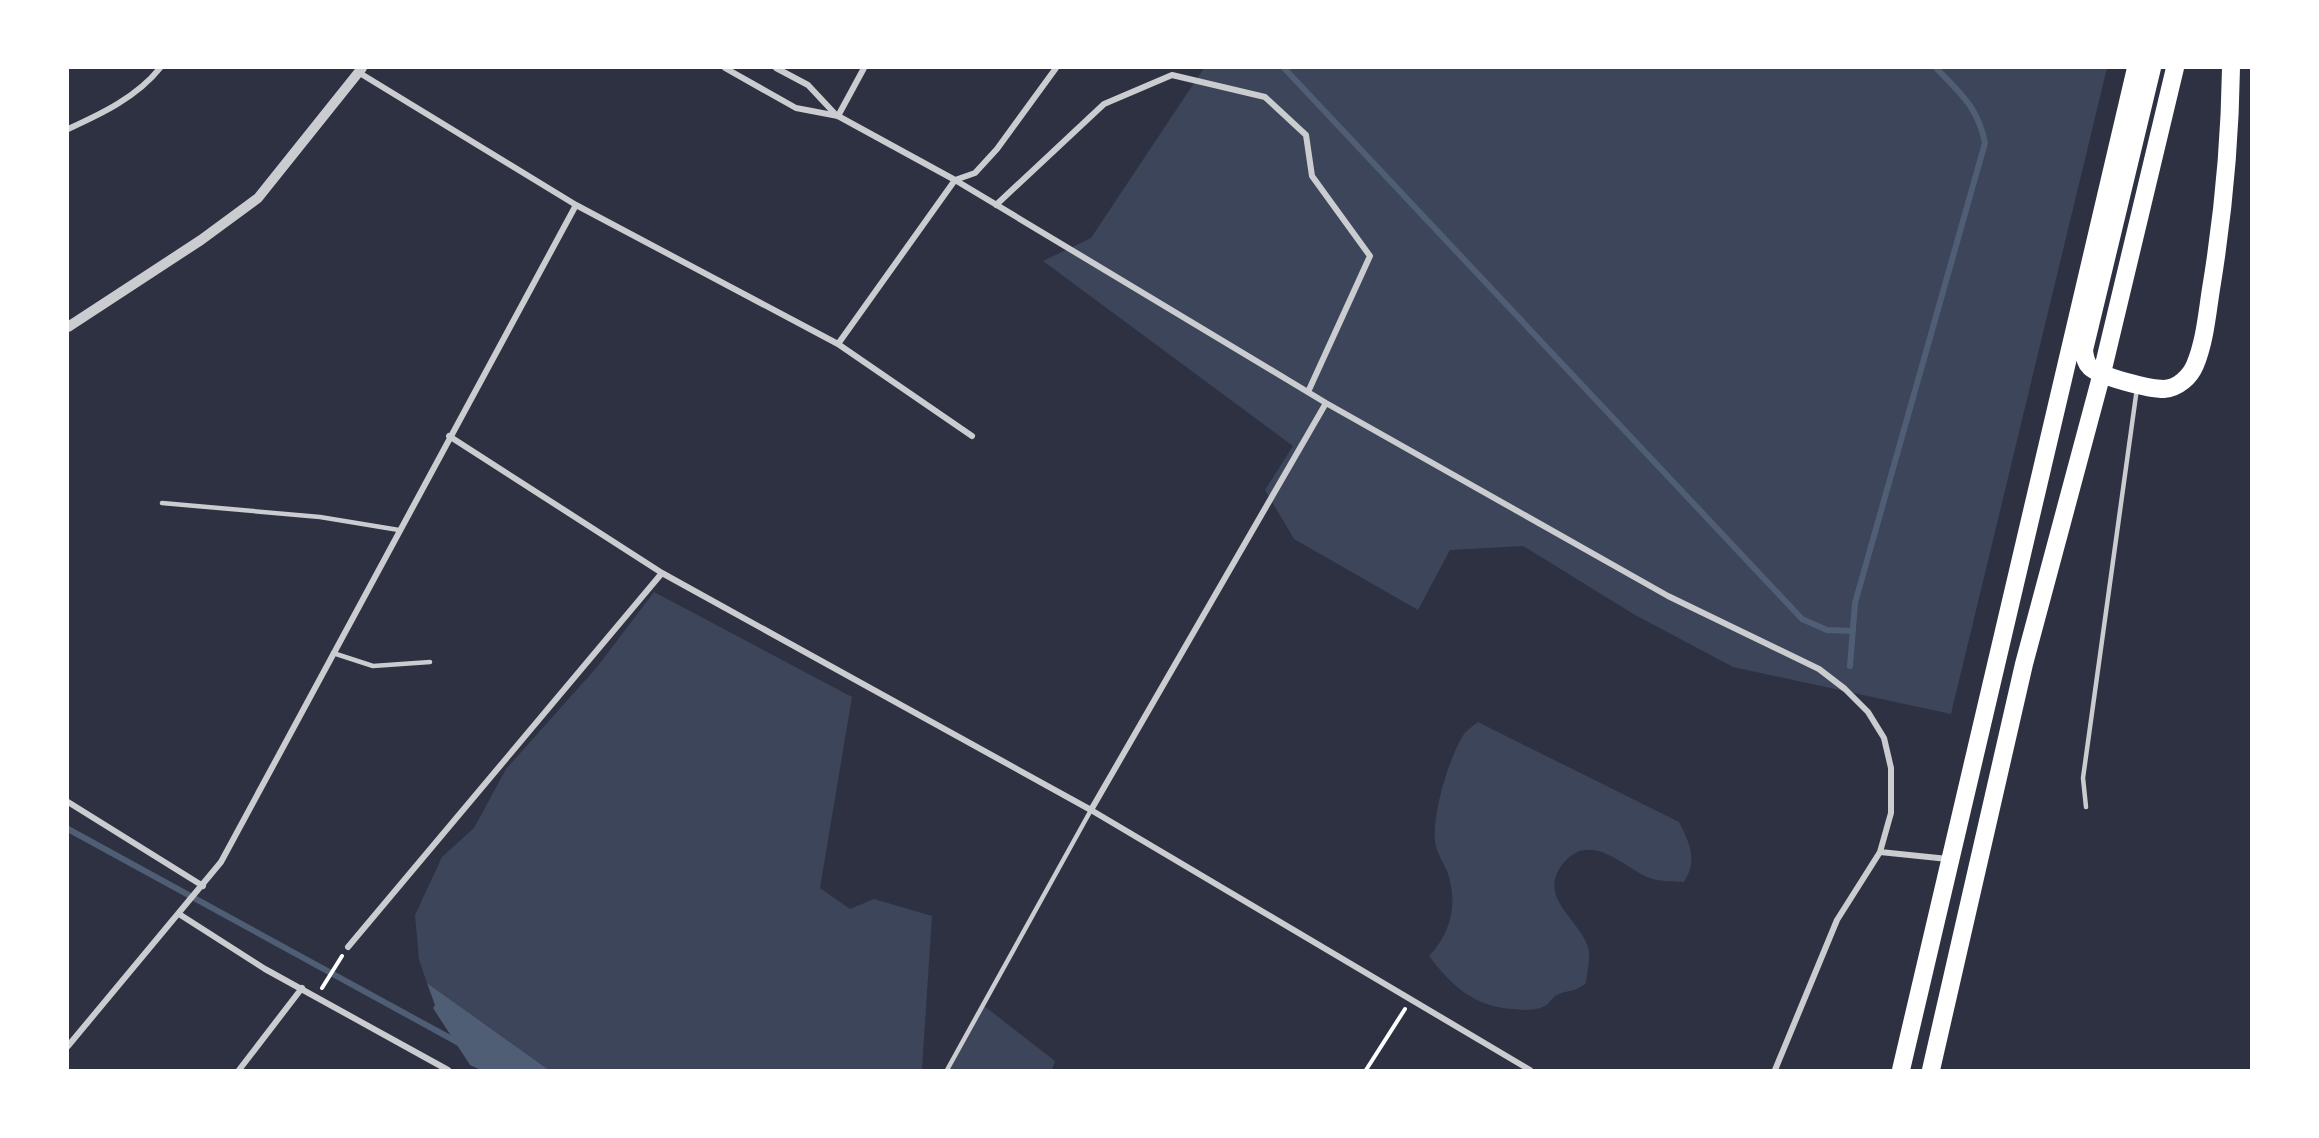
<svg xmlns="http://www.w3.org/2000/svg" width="2319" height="1138" viewBox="0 0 2319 1138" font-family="Inter,sans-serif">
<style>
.green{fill:#3c4559}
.water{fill:#4f5d75}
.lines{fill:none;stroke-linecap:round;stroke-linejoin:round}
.stream{stroke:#4f5d75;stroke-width:6}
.path{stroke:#fff;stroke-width:4}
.service{stroke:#caccd0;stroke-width:4.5}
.minor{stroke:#caccd0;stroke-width:6}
.tertiary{stroke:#caccd0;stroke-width:10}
.motorway{stroke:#fff;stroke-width:18}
</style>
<rect width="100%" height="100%" fill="#2d3142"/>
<!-- green -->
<path class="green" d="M 1204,68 L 2107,68 L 1951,714 L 1733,667 L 1635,615 L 1523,546 L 1450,550 L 1418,610 L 1294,539 L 1265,490 L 1293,446 L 1043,261 L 1091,238 Z
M 654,592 L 852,697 L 820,888 L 850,909 L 874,899 L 932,916 L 922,1070 L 549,1070 L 427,983 L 419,960 L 415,915 L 442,857 L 474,828 L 506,769 L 597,667 Z
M 1478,722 L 1679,822 C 1690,844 1698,860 1684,882 C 1672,881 1658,882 1647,877 C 1621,865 1589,830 1562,865 C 1536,899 1584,922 1589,951 C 1590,960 1587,973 1586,983 C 1572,994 1569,989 1557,995 C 1551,998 1549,1005 1543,1007 C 1532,1011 1522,1010 1511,1009 C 1473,1006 1451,985 1429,956 C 1452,932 1458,902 1447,871 C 1443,862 1436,851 1435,841 C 1432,814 1449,757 1464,734 C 1467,730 1473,726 1478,722 Z
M 983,1005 L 1055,1061 L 1052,1070 L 947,1070 Z"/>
<!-- water -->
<path class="water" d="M 427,983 L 549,1070 L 481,1070 L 470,1065 L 433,1008 L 435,1005 Z"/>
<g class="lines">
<!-- stream -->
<path class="stream" d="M 1284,68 L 1802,619 L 1827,630 L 1852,631
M 1850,666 L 1855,603 L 1985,143 C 1978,107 1960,93 1936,68
M 68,829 L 459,1043"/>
<!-- path -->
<path class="path" d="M 322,988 L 342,956
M 1366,1070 L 1405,1009"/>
<!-- service -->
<path class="service" d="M 162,503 L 320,517 L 399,530
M 333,653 L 373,666 L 430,662
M 2086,807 L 2083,778 L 2137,388
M 947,1070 L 1091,810"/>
<!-- minor -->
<path class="minor" d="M 725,68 L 796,108 L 838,116 L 955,180 L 1326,403 L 1668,596 L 1819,669 L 1845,689 L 1868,712 L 1884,738 L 1891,768 L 1891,813 L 1880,852
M 776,68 L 808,85 L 837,116
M 358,72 L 576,205 L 838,344 L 972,436
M 838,116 L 864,68
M 68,129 C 101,114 137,97 160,68
M 996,205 L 1104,104 L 1172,75 L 1265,97 L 1306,135 L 1312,176 L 1370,256 L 1308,392
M 838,344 L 955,180 L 975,173 L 997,149 L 1056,68
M 449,436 L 662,573 L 1091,810 L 1530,1070
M 68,802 L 203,886
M 1091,810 L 1326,403
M 179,914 L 265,969 L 448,1070
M 348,947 L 662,573
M 68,1046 L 221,862 L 576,205
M 239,1070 L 302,988
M 1775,1070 L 1837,920 L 1880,852 L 1948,859"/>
<!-- tertiary -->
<path class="tertiary" d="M 68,327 L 201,240 L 258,198 L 362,68"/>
<!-- motorway -->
<path class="motorway" d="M 2152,68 L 2084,350 C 2085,357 2085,362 2090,367 C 2101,377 2149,389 2164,389 C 2178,388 2190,377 2195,365 C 2205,341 2207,314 2211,289 C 2223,216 2230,141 2231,68
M 1901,1070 L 2136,68
M 1931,1070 L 2024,664 L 2102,373 L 2175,68"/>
</g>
<!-- border -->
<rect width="2319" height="1138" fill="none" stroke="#ffffff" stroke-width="138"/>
</svg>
